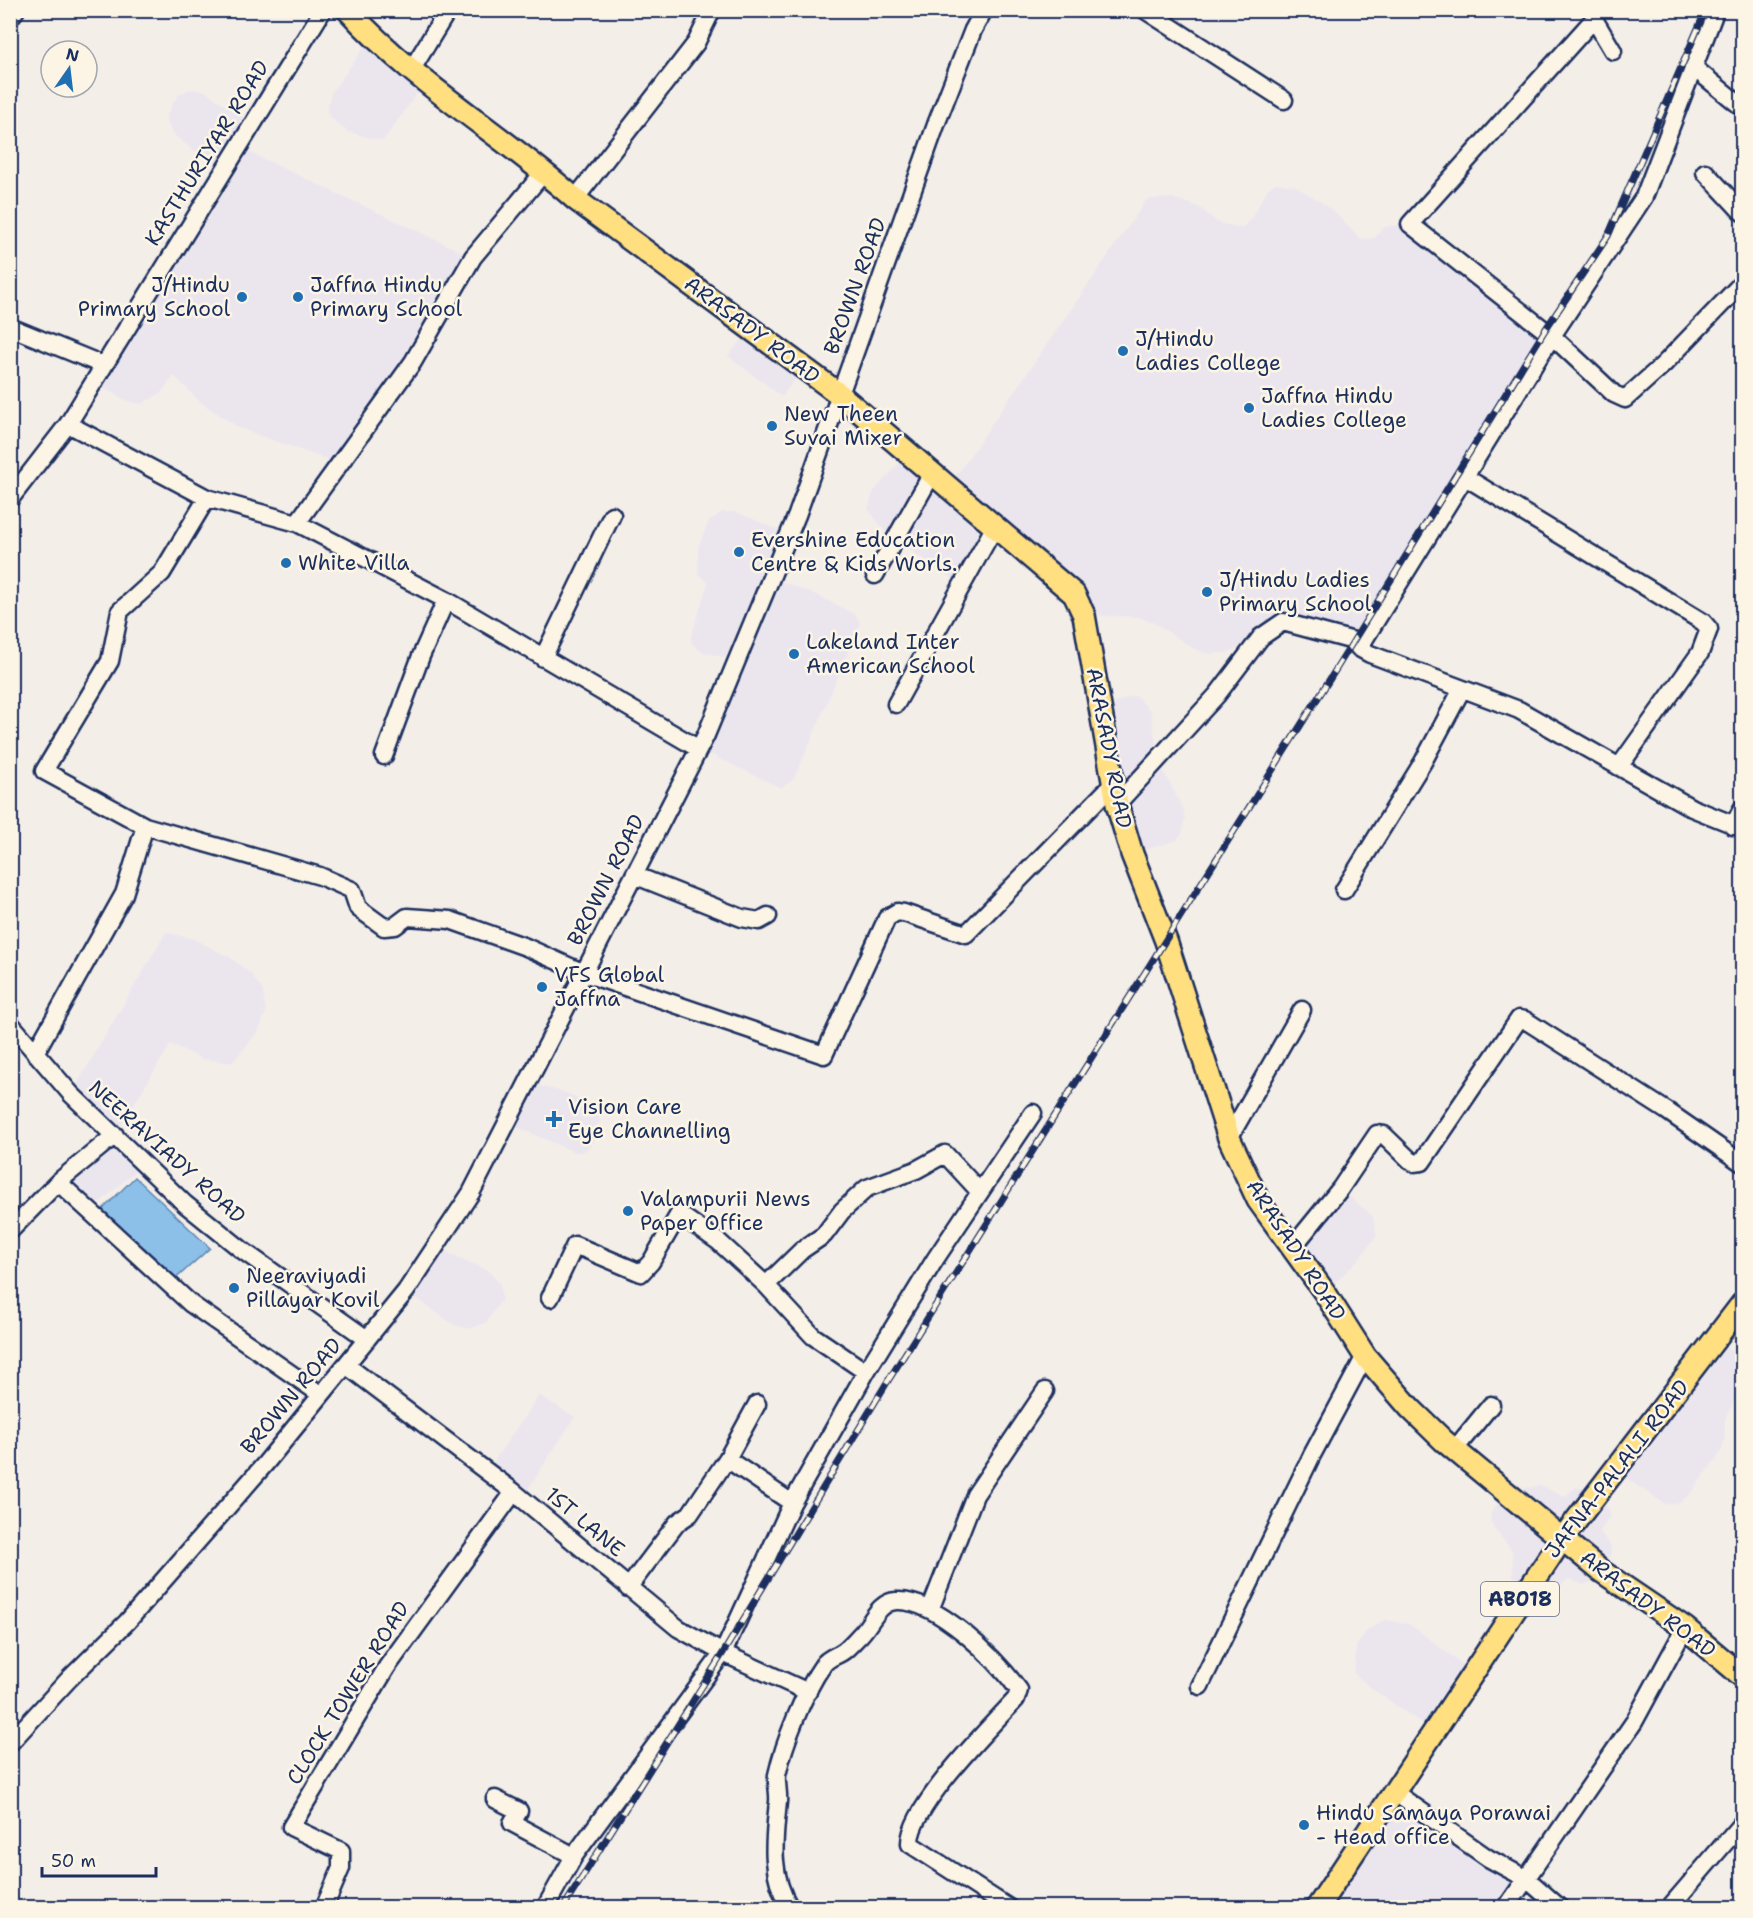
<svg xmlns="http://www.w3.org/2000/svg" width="1753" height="1918" viewBox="0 0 1753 1918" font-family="'Shantell Sans',sans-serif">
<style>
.built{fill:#ebe6ee}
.water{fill:#8dc0e9;stroke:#5f86b1;stroke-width:1.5}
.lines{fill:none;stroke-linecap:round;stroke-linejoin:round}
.minor-casing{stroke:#1b2f5e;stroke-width:21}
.major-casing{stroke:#1b2f5e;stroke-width:26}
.minor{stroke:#fcf5e5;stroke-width:16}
.major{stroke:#ffdf80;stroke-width:21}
.rail-casing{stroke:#1b2f5e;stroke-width:7}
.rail{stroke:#fcf5e5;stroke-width:4.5;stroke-dasharray:14;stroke-linecap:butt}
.poi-dot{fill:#1f6fb2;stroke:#fcf5e5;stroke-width:2}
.labels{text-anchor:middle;stroke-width:5;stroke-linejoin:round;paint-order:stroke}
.shield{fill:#fcf5e5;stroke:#5e6a86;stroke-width:1.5}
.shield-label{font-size:20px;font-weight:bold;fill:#1b2f5e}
.street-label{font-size:21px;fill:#1b2f5e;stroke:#fcf5e5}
.poi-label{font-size:21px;fill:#1b2f5e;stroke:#fcf5e5;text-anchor:start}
</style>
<rect width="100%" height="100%" fill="#f4eee9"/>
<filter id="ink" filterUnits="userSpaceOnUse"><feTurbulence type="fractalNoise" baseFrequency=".0167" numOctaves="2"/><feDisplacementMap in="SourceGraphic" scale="12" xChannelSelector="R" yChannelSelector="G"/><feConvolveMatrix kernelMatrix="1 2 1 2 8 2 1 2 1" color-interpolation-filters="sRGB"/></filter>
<g filter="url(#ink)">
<!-- built -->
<path class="built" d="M 373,35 L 426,81 L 383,141 L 348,132 L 329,117 L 327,110 L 331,93 Z
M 190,89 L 205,91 L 252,124 L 238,147 L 473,257 L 339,464 L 239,428 L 200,402 L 174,376 L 161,393 L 142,404 L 129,402 L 93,382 L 224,168 L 192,149 L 175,136 L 168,125 L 167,114 L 173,103 L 180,94 Z
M 1275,183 L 1296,186 L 1330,208 L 1361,239 L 1375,238 L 1381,229 L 1387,226 L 1410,224 L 1545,330 L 1354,641 L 1283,622 L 1239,648 L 1226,653 L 1208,654 L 1194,649 L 1156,624 L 1138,617 L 1084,615 L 995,529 L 969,572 L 953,579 L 929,564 L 884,530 L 868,509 L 873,492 L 909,452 L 949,486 L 1147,199 L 1173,198 L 1199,207 L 1219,223 L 1242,228 L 1252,217 L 1268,188 Z
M 750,330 L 803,368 L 782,397 L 728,356 Z
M 722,512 L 736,512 L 789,534 L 771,577 L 819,596 L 856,615 L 860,624 L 805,755 L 793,780 L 781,788 L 699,749 L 736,660 L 700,651 L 692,644 L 691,637 L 708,583 L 698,574 L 698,547 L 709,521 Z
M 1137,696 L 1151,712 L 1159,763 L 1184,810 L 1185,819 L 1182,834 L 1177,840 L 1132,854 L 1100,711 L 1128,697 Z
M 166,932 L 194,939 L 231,958 L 251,974 L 263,991 L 266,1012 L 258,1032 L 232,1063 L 202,1059 L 171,1044 L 115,1135 L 143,1164 L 90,1212 L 58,1182 L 115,1135 L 71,1094 Z
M 528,1083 L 567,1093 L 585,1102 L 600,1116 L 599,1127 L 591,1145 L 584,1152 L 574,1152 L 507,1123 Z
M 1340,1189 L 1373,1216 L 1377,1236 L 1358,1260 L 1325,1293 L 1292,1248 Z
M 436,1247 L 489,1271 L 500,1284 L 502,1299 L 487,1322 L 470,1329 L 454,1325 L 406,1291 Z
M 1715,1340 L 1742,1357 L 1742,1384 L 1725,1420 L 1725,1439 L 1720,1454 L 1690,1494 L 1680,1503 L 1666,1505 L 1615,1471 Z
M 539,1395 L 575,1417 L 522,1498 L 487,1471 Z
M 1541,1485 L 1564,1497 L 1576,1487 L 1586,1489 L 1609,1509 L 1610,1516 L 1600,1532 L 1611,1546 L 1611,1553 L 1601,1571 L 1589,1583 L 1583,1585 L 1568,1579 L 1559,1587 L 1549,1589 L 1528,1587 L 1516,1580 L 1513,1575 L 1512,1551 L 1494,1528 L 1490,1520 L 1491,1512 L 1507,1492 Z
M 1384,1620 L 1407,1623 L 1418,1630 L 1472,1672 L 1434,1732 L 1372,1689 L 1354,1673 L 1356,1647 L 1367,1630 Z
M 1394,1792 L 1527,1879 L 1506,1907 L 1343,1907 L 1325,1895 Z"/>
<!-- water -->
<path class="water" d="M 135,1177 L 210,1248 L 172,1282 L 99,1213 Z"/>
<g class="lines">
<!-- minor casing -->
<g class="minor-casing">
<path id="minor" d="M 1145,10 L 1284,100
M 1713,17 L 1644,197 L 1552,336 L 1614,394 L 1625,399 L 1664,364 L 1742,283
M 10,18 L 16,10
M 1613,51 L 1594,19 L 1410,224 L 1552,336 L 1359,648 L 1370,654 L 1519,710 L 1692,808 L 1742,828
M 1693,67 L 1742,107
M 412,69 L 448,10
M 1705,172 L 1742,212
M 575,199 L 696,43 L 712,10
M 10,327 L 103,365
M 68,424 L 207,498 L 297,523 L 446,600 L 699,749
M 1465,477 L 1703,622 L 1709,629 L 1700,653 L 1619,767
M 207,498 L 162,573 L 120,611 L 110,661 L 44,771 L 145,826 L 320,876 L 352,890 L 358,908 L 384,927 L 395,926 L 407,917 L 450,920 L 526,947 L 584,973 L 824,1055 L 887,918 L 897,912 L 904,913 L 966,934 L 1112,785
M 10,499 L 68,424 L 323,10
M 297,523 L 413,362 L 473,257 L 544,172
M 875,575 L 933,472
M 543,658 L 612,515
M 896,704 L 994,528
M 384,756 L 421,656 L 446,600
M 1117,804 L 1217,695 L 1261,637 L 1283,622 L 1354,641 L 1359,648
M 1733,826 L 1742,809
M 634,875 L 742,918 L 759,921 L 768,916
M 1344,890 L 1423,762 L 1462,689
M 10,1023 L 71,1094 L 185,1204 L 242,1250 L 367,1339
M 35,1053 L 124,894 L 145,826
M 1229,1138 L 1302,1010
M 58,1182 L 191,1304 L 320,1394
M 10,1231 L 58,1182 L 115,1135
M 1292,1248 L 1340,1189 L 1377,1134 L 1384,1135 L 1413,1163 L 1422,1162 L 1519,1019 L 1525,1020 L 1667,1111 L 1742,1163
M 550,1298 L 575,1245 L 641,1273 L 651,1262 L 679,1214 L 719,1242 L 766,1285
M 346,1365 L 514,1492 L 678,1628 L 723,1653 L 808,1692
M 866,1372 L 813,1336 L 766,1285 L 802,1250 L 824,1235 L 842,1211 L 867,1188 L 916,1170 L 945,1154 L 980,1192
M 1455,1449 L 1491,1405
M 727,1459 L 792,1503
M 628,1588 L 677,1523 L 690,1514 L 727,1459 L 757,1404
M 930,1610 L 975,1495 L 1045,1391
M 1200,1686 L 1312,1455 L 1365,1356
M 10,1743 L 70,1678 L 127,1622 L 265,1464 L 406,1291 L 471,1193 L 706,735 L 797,515 L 937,122 L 973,30 L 984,10
M 1394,1792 L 1488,1858 L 1527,1879 L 1560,1908
M 495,1799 L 519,1811 L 512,1823 L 574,1856
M 324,1908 L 341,1868 L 341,1851 L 291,1827 L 387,1667 L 514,1492
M 545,1908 L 574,1856 L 723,1653 L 792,1503 L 866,1372 L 936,1258 L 1033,1113
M 790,1908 C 769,1874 774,1840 778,1802 C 779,1793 776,1784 777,1775 C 784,1743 804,1692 823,1665 C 828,1657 838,1656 845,1650 C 851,1645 856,1639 861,1634 C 872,1623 878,1602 896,1601 C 936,1598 997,1660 1019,1690 L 1016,1699 C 991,1726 908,1809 910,1844 L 1009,1908
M 1506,1908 L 1634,1722 L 1685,1628
M 1669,1908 L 1742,1823"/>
</g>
<!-- major casing -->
<g class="major-casing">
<path id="major" d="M 348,10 C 414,83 502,134 575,199 L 839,394 L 1074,594 L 1084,615 L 1117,804 L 1132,854 L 1166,941 L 1229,1138 L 1258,1200 L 1325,1293 L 1365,1356 L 1410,1408 L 1444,1441 L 1601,1571 L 1685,1628 L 1742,1676
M 1317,1908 L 1562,1539 L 1742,1304"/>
</g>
<!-- minor -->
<use href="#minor" class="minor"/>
<!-- major -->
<use href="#major" class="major"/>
<!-- rail casing -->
<g class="rail-casing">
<path id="rail" d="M 563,1908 L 723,1653 L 886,1384 L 1338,666 L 1545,330 L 1608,236 L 1706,10"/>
</g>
<!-- rail -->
<use href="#rail" class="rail"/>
</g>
</g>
<!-- markers -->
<g class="poi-dot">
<circle cx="242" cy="297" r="6"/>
<circle cx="298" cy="297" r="6"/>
<circle cx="1123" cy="351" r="6"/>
<circle cx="1249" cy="408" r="6"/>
<circle cx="772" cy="426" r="6"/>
<circle cx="739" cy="552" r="6"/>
<circle cx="286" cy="563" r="6"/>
<circle cx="1207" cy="592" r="6"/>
<circle cx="794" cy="654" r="6"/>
<circle cx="542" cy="987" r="6"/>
<path d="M551 1110h6v6h6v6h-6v6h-6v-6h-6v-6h6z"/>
<circle cx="628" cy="1211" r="6"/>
<circle cx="234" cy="1288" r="6"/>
<circle cx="1304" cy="1825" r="6"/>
</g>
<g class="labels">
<!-- shield labels -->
<rect class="shield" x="1481" y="1582" width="78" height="34" rx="4.5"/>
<g class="shield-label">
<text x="1520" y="1606">AB018</text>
</g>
<!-- street labels -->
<g class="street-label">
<text transform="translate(207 153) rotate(-58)" y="7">KASTHURIYAR ROAD</text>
<text transform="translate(855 286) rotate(-70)" y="7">BROWN ROAD</text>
<text transform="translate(752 330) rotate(37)" y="7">ARASADY ROAD</text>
<text transform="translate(1109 748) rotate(79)" y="7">ARASADY ROAD</text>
<text transform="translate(606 880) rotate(-63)" y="7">BROWN ROAD</text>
<text transform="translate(167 1152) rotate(42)" y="7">NEERAVIADY ROAD</text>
<text transform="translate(1296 1250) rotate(57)" y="7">ARASADY ROAD</text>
<text transform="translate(291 1396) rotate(-50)" y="7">BROWN ROAD</text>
<text transform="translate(1617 1469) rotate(-52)" y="7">JAFNA-PALALI ROAD</text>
<text transform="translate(585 1522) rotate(40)" y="7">1ST LANE</text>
<text transform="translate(1648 1604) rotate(37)" y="7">ARASADY ROAD</text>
<text transform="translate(348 1693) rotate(-58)" y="7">CLOCK TOWER ROAD</text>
</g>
<!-- poi labels -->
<g class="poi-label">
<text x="230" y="292" text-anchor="end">J/Hindu<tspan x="230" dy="24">Primary School</tspan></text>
<text x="310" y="292">Jaffna Hindu<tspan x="310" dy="24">Primary School</tspan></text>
<text x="1135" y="346">J/Hindu<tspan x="1135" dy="24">Ladies College</tspan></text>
<text x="1261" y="403">Jaffna Hindu<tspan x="1261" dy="24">Ladies College</tspan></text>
<text x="784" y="421">New Theen<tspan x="784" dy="24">Suvai Mixer</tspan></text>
<text x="751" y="547">Evershine Education<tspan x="751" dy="24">Centre &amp; Kids Worls.</tspan></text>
<text x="298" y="570">White Villa</text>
<text x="1219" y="587">J/Hindu Ladies<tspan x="1219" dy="24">Primary School</tspan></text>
<text x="806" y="649">Lakeland Inter<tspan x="806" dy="24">American School</tspan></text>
<text x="554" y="982">VFS Global<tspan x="554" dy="24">Jaffna</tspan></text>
<text x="568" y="1114">Vision Care<tspan x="568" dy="24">Eye Channelling</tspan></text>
<text x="640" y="1206">Valampurii News<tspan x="640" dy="24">Paper Office</tspan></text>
<text x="246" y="1283">Neeraviyadi<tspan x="246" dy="24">Pillayar Kovil</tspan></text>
<text x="1316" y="1820">Hindu Samaya Porawai<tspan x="1316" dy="24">- Head office</tspan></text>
</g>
</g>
<!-- margin -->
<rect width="1753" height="1918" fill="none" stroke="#fcf5e5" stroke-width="36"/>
<rect x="18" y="18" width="1717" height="1882" fill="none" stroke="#1b2f5e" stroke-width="2" filter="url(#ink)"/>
<!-- north arrow -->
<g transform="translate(69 69) rotate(14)"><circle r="28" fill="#fcf5e5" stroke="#a2a6af" stroke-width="1.5"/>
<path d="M0-4.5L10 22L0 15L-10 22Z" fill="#1f6fb2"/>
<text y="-9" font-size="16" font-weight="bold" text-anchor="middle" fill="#1b2f5e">N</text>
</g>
<!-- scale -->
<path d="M42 1867v9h114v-9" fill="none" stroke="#1b2f5e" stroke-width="3"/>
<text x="51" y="1867" font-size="18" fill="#1b2f5e" stroke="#fcf5e5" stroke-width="4.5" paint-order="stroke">50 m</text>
</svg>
